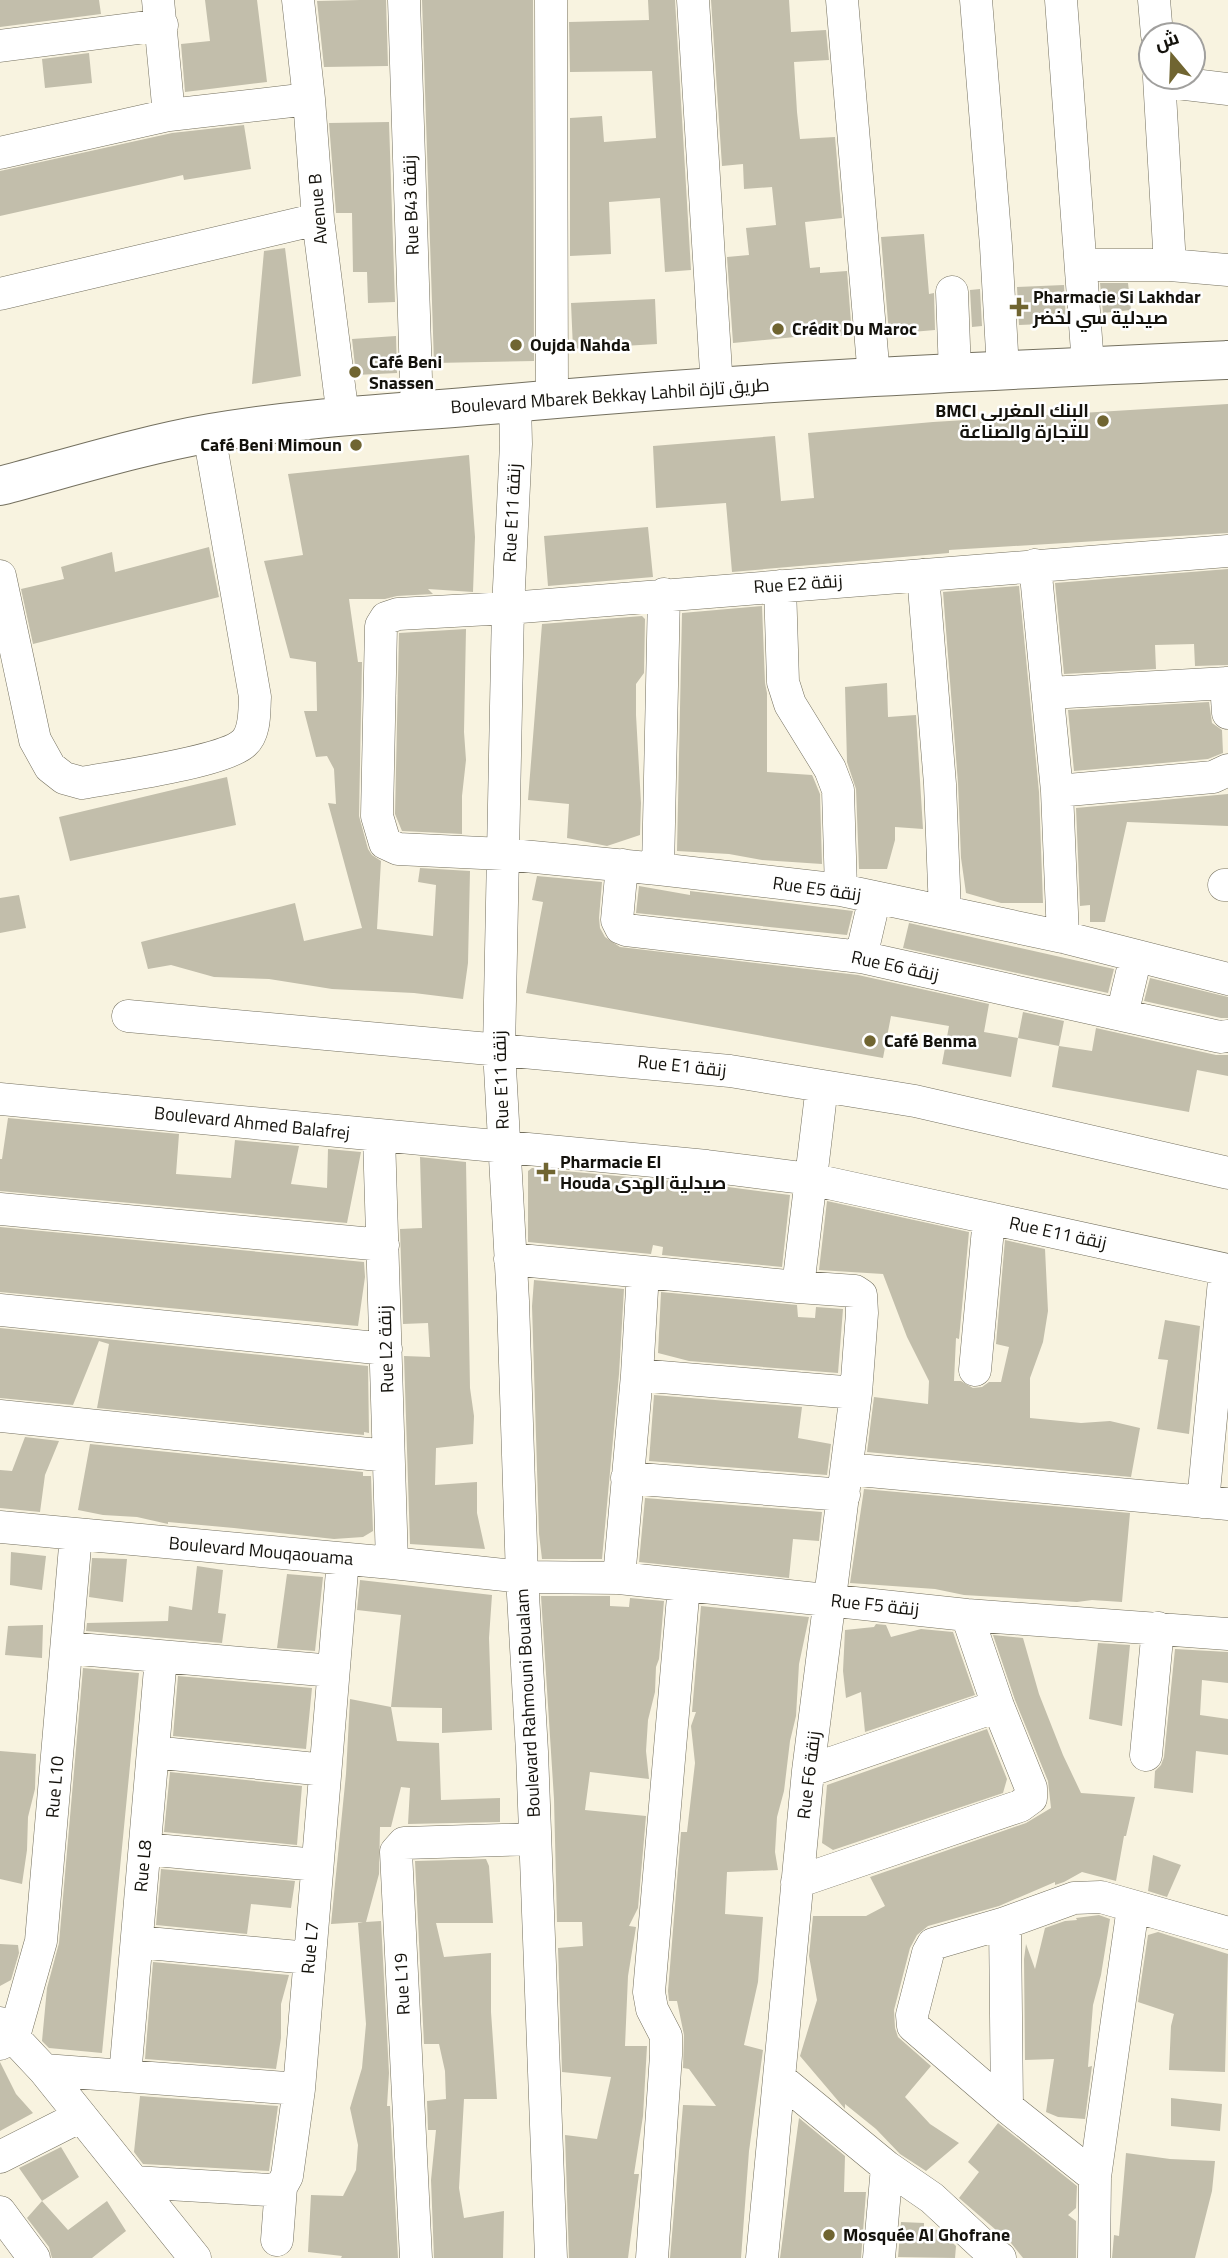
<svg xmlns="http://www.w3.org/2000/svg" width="1228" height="2258" viewBox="0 0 1228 2258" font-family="'Titillium Web',Cairo,sans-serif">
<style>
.building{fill:#c2beab}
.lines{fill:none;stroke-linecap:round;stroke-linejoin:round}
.minor-casing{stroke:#74705f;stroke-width:33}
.major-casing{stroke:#74705f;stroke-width:40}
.minor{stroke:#fff;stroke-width:32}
.major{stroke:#fff;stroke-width:38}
.poi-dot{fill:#706531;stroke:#fff;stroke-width:2.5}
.labels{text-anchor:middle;stroke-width:5;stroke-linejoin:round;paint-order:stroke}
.street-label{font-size:18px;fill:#14120c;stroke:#fff}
.poi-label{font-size:18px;font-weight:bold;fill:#14120c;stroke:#fff;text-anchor:start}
</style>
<rect width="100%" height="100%" fill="#f8f3e0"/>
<!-- building -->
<path class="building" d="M 0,0 L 99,0 L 101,14 L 0,27 Z
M 205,0 L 257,0 L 267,82 L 185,92 L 181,44 L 210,41 Z
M 360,0 L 386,0 L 388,66 L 324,67 L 317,1 Z
M 422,0 L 533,0 L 534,361 L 434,363 Z
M 648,0 L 675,0 L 691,270 L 665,272 L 660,198 L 609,202 L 611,254 L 570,256 L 570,118 L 602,116 L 604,142 L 656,138 L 652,71 L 570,72 L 569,22 L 649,20 Z
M 711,0 L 789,0 L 791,32 L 826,30 L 829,60 L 794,62 L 797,112 L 800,139 L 835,137 L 842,218 L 805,222 L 810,268 L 820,267 L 820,273 L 847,271 L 852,335 L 825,337 L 825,334 L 733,343 L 727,257 L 749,255 L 746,228 L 776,225 L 772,187 L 744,189 L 743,164 L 722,166 Z
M 89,53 L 92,83 L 45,88 L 42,59 Z
M 389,122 L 395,302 L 368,303 L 367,272 L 353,272 L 352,213 L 336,213 L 329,123 Z
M 244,125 L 251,169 L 184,180 L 183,175 L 0,216 L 0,171 L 172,133 Z
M 924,234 L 929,294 L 934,293 L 935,330 L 889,334 L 881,237 Z
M 285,248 L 301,376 L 252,384 L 264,251 Z
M 1100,283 L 1128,283 L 1131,310 L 1103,313 Z
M 1064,285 L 1066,323 L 1019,325 L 1017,287 Z
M 980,289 L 982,326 L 972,327 L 970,290 Z
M 655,299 L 657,344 L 573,349 L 571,303 Z
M 396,336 L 397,373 L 356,375 L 352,339 Z
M 1228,404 L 1228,533 L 949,550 L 949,553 L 732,572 L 726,503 L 656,508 L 653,446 L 775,436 L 781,501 L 814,498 L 808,433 L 933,422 Z
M 469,455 L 475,537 L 473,592 L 428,589 L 433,594 L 397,596 L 385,599 L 349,599 L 358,662 L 362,662 L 359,816 L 368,849 L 372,855 L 381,861 L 377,929 L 433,936 L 436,885 L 418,882 L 420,868 L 470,871 L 468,963 L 463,999 L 414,993 L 332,989 L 269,979 L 214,977 L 171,965 L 148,969 L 141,942 L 295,903 L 304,941 L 362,928 L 328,803 L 336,804 L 334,769 L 327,756 L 316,757 L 304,711 L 317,711 L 316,662 L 290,658 L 264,561 L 303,555 L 288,474 Z
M 648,527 L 653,577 L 548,586 L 544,536 Z
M 209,547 L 219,597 L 33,644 L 21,589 L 64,579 L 61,567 L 112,552 L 115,572 Z
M 1228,569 L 1228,665 L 1195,666 L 1194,644 L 1155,645 L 1156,669 L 1064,674 L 1055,583 Z
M 1019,586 L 1039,792 L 1043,903 L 1001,903 L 966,893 L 961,858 L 958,783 L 943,592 Z
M 762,606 L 765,683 L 767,693 L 767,772 L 812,775 L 813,777 L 820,794 L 822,864 L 762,860 L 729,854 L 677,851 L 682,613 Z
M 642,616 L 645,619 L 644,673 L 636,684 L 636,715 L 641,803 L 640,835 L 607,846 L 567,838 L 569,804 L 528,800 L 542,624 Z
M 466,629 L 464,732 L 466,760 L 462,796 L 462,834 L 402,831 L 395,814 L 399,633 Z
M 887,683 L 888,717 L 916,715 L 923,829 L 895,827 L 895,840 L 887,869 L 859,869 L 856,789 L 847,762 L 845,687 Z
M 1209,702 L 1212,723 L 1222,730 L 1223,753 L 1208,759 L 1074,771 L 1068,710 Z
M 227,777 L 236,825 L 70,861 L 59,817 Z
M 1228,794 L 1228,826 L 1127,822 L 1105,922 L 1090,922 L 1090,905 L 1080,906 L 1076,808 Z
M 537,876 L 602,882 L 599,918 L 600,928 L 605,937 L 620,947 L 858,975 L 989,1004 L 984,1032 L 1018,1038 L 1011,1077 L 942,1064 L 949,1026 L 891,1016 L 883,1058 L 526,993 L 543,902 L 532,900 Z
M 639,886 L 690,895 L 690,891 L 853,911 L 847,935 L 636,913 Z
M 19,895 L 26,928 L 0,933 L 0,898 Z
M 909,923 L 1114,969 L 1108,993 L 903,948 Z
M 1150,978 L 1228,997 L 1228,1018 L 1221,1018 L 1144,1001 Z
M 1023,1012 L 1064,1021 L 1059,1046 L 1018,1038 Z
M 1096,1028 L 1216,1055 L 1228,1055 L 1228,1076 L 1197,1070 L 1189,1112 L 1052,1087 L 1059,1046 L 1092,1051 Z
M 8,1118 L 179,1134 L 176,1174 L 231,1178 L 235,1140 L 299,1146 L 291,1184 L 327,1188 L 328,1149 L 361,1152 L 347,1223 L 0,1191 L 0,1159 L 2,1159 Z
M 420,1157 L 466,1162 L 470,1388 L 474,1416 L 473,1444 L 436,1448 L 435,1485 L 477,1482 L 477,1513 L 485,1549 L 410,1544 L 404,1356 L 430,1357 L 428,1323 L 403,1324 L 400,1229 L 422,1228 Z
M 532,1168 L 705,1184 L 790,1195 L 782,1267 L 662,1255 L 663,1247 L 653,1245 L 651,1254 L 528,1242 L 528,1171 Z
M 827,1201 L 969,1232 L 959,1339 L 956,1338 L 954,1381 L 961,1381 L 973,1388 L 982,1387 L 989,1382 L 1001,1382 L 1009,1347 L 996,1344 L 1005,1240 L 1045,1249 L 1048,1311 L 1043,1342 L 1030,1378 L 1030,1418 L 1081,1423 L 1110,1421 L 1140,1428 L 1131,1477 L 867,1452 L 874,1397 L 928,1404 L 929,1381 L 907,1337 L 883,1274 L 819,1270 Z
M 0,1227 L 364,1262 L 365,1277 L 358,1326 L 0,1292 Z
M 534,1280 L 624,1289 L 619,1374 L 602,1559 L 542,1559 L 539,1534 L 532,1306 Z
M 661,1292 L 797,1305 L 798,1317 L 815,1318 L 816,1307 L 843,1309 L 838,1373 L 689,1361 L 658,1353 Z
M 1165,1320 L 1200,1326 L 1189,1434 L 1157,1429 L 1168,1360 L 1158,1359 Z
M 0,1328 L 368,1366 L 369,1433 L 364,1432 L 364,1435 L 97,1408 L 109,1344 L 99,1341 L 73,1405 L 0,1398 Z
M 654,1395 L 802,1407 L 798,1438 L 831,1444 L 827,1475 L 649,1461 Z
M 25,1437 L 59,1441 L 45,1475 L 40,1512 L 0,1508 L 0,1470 L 12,1471 Z
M 90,1444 L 363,1472 L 363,1476 L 371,1476 L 373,1531 L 363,1537 L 334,1539 L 234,1528 L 168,1522 L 168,1524 L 137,1517 L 103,1515 L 78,1510 Z
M 864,1489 L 1130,1513 L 1122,1602 L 1092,1600 L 1077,1602 L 964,1595 L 935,1589 L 850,1583 Z
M 645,1498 L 822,1512 L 819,1541 L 793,1539 L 789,1578 L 639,1562 Z
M 11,1552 L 46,1556 L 42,1590 L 10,1585 Z
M 92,1558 L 127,1559 L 123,1602 L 89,1597 Z
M 197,1566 L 223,1570 L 218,1613 L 226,1614 L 222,1643 L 86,1631 L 87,1623 L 168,1621 L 169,1606 L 192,1610 Z
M 287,1574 L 323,1577 L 315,1651 L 277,1648 Z
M 360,1580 L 492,1595 L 489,1638 L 492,1730 L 442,1733 L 442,1708 L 391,1707 L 401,1615 L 357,1610 Z
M 541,1596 L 610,1596 L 610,1606 L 629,1607 L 630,1598 L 664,1601 L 659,1659 L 656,1667 L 655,1692 L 648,1720 L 646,1751 L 649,1779 L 590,1772 L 585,1810 L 646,1816 L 638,1908 L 629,1926 L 636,1927 L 628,1976 L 625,2046 L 647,2046 L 643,2116 L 634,2174 L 639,2174 L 628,2258 L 569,2258 L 565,2135 L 597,2139 L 611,2077 L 562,2072 L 558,1948 L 583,1946 L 582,1922 L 557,1922 L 554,1799 Z
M 701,1606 L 809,1617 L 799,1664 L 796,1716 L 790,1741 L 784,1791 L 777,1817 L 775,1852 L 778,1870 L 727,1872 L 725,1914 L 763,1917 L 758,1982 L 744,2045 L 763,2050 L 749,2151 L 741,2258 L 670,2258 L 683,2105 L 716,2106 L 689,2069 L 683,2068 L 684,2035 L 677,2001 L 669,2001 L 668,1991 L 681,1832 L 687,1832 L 695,1763 L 691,1726 L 696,1712 L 692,1712 Z
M 876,1624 L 886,1625 L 891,1637 L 921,1629 L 953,1632 L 975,1695 L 865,1732 L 861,1692 L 846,1698 L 843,1671 L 845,1630 L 874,1627 Z
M 43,1625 L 42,1658 L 5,1655 L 8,1626 Z
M 993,1635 L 1023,1638 L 1039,1694 L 1063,1755 L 1081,1793 L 1135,1797 L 1126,1836 L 1124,1836 L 1116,1881 L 1082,1872 L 1064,1882 L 1055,1885 L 1055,1882 L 999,1906 L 928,1926 L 917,1935 L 910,1948 L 894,2010 L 895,2028 L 898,2037 L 931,2066 L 905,2097 L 930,2124 L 959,2143 L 926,2171 L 900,2154 L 876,2129 L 845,2104 L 845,2109 L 800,2056 L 817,2000 L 809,1956 L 813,1916 L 866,1916 L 885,1906 L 870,1877 L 1026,1823 L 1051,1808 L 1048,1781 L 1015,1700 Z
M 1098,1643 L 1130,1645 L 1122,1726 L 1089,1719 Z
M 1175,1649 L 1228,1652 L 1228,1683 L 1202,1680 L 1200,1715 L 1228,1719 L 1228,1755 L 1196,1751 L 1193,1793 L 1154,1788 L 1155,1771 L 1161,1765 L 1164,1757 Z
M 83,1668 L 139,1673 L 102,2053 L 49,2048 L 42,2041 L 47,1988 L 59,1943 Z
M 178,1676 L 312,1688 L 306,1749 L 173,1736 Z
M 350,1699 L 391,1707 L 397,1741 L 439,1743 L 441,1800 L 500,1798 L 500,1822 L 408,1824 L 410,1788 L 401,1787 L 391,1827 L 380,1827 L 379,1874 L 366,1922 L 381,1921 L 389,2073 L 387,2106 L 390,2106 L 398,2258 L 341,2258 L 342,2256 L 308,2252 L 311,2195 L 343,2196 L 356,2170 L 358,2145 L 350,2108 L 362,2068 L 366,2024 L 358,1923 L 363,1922 L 331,1924 L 346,1774 Z
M 987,1729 L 1007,1779 L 1003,1793 L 833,1850 L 822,1843 L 827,1785 Z
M 0,1751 L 36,1754 L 35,1789 L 28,1817 L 27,1850 L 22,1884 L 0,1879 Z
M 170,1772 L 302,1786 L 297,1845 L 164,1832 Z
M 1153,1855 L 1181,1865 L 1167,1897 L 1148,1891 Z
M 486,1859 L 489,1866 L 493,1923 L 436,1923 L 444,1957 L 491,1953 L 491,2012 L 497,2099 L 464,2099 L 459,2188 L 464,2218 L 504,2211 L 503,2258 L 434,2258 L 431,2180 L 436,2130 L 428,2130 L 427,2101 L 446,2099 L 445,2071 L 439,2044 L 424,2044 L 415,1861 Z
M 161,1869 L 295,1881 L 291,1908 L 251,1904 L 247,1934 L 156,1925 Z
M 1099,1915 L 1110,1919 L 1101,1975 L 1093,2005 L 1088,2067 L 1092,2066 L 1085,2119 L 1058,2117 L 1046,2112 L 1054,2059 L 1025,2060 L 1024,1959 L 1026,1944 L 1035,1969 L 1045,1928 L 1065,1921 L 1077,1920 L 1076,1918 Z
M 1158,1932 L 1228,1954 L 1225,2072 L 1169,2070 L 1171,2026 L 1174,2014 L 1138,2002 L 1148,1935 Z
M 0,1944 L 18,1945 L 19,1953 L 11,1980 L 0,1986 Z
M 153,1962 L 289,1975 L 281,2004 L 281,2038 L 276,2069 L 145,2059 Z
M 0,2062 L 16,2094 L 33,2113 L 0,2131 Z
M 140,2096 L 278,2106 L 269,2171 L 143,2164 L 134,2152 Z
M 1171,2098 L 1222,2104 L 1220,2131 L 1171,2126 Z
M 799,2118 L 845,2156 L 844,2192 L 866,2192 L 861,2258 L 780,2258 Z
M 998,2123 L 1077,2186 L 1076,2208 L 1068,2215 L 1076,2221 L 1076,2258 L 1023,2258 L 1011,2243 L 959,2198 L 979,2172 L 968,2162 Z
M 61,2147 L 79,2177 L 42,2201 L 19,2168 Z
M 1126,2153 L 1170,2159 L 1215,2161 L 1212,2191 L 1195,2258 L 1112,2258 L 1114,2235 L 1119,2236 Z
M 42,2201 L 68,2230 L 107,2201 L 126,2231 L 92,2258 L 52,2258 L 49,2247 L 27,2218 Z
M 901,2222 L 924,2223 L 924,2228 L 939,2230 L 956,2246 L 955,2258 L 898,2257 Z"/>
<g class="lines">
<!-- minor casing -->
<g class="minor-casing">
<path id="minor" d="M 158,0 L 169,115
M 298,0 L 309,99 L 318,219 L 343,417
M 404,0 L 417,410
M 551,0 L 552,399
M 693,0 L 717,388
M 842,0 L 874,377
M 976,0 L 996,246 L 1003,370
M 1061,0 L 1088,365
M 1154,0 L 1157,35
M 0,46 L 162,25
M 1159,77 L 1170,265
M 1160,81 L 1228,89
M 0,153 L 169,115 L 309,99
M 1081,265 L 1170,265 L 1228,270
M 952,292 L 955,373
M 0,294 L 318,219
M 515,402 L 516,444 L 508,608 L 499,1050 L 513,1301 L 522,1577 L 532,1752 L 551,2258
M 1228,551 L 508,608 L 398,614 L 386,618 L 381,626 L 377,816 L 385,843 L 398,849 L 503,854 L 658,869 L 841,890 L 1063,937 L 1228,979
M 1035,565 L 1057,791 L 1063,937
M 923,575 L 940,784 L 945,912
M 0,576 L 35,740 L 50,767 L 64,778 L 82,783 C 114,777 224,762 244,743 C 256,732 254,711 255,697 L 209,434
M 780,586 L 783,682 L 790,704 L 830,769 L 838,790 L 841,890
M 1226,683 L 1228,713
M 1049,693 L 1228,683
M 1057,791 L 1213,777 L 1228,770
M 622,865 L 617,920 L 621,928 L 626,930 L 861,957 L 1220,1037 L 1228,1036
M 658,869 L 664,594
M 1224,885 L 1228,885
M 861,957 L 875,897
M 1122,1015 L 1136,956
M 128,1016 L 730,1071 L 915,1101 L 1228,1173
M 0,1099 L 707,1166 L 810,1179 L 1228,1270
M 379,1136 L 392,1563
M 0,1209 L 383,1245
M 510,1259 L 798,1287 L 855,1291 L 861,1295 L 862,1313 L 856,1393 L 808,1771 L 762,2258
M 798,1287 L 822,1086
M 0,1310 L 386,1349
M 975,1370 L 989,1218
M 637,1375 L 856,1393
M 0,1416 L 388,1456
M 847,1469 L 1228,1504
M 627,1478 L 844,1495
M 1203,1502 L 1225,1270
M 0,1527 L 392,1563 L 522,1577 L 619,1578 L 967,1615 L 1228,1634
M 619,1578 L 637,1375 L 643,1272
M 67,1648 L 333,1671
M 153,1752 L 325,1770
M 1146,1755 L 1158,1628
M 808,1771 L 998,1706
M 145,1849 L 317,1865
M 797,1882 L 1020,1806 L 1031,1798 L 1031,1788 L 998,1706 L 967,1615
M 1005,1923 L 1007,2107
M 137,1942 L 309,1958
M 0,2023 L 44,2070 L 195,2258
M 0,2044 L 14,2036 L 41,1941 L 76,1535
M 44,2070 L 299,2089
M 125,2076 L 161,1657
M 779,2078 L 887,2167 L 932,2198 L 988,2250 L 1000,2258
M 0,2157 L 81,2116
M 1095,2177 L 1007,2107 L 913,2026 L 912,2015 L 928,1953 L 933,1944 L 1005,1923 L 1074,1898 L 1101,1897 L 1228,1933
M 134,2182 L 269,2190 L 281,2187
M 0,2212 L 34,2258
M 277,2240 L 281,2187 L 287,2176 L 299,2089 L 343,1559
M 416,2258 L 396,1852 L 404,1843 L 534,1839
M 652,2258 L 666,2055 L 666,2036 L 652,2009 L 649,1992 L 684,1585
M 879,2258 L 887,2167
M 1094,2258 L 1095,2177 L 1133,1907"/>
</g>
<!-- major casing -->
<g class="major-casing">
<path id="major" d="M 0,486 C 68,468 142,445 211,433 C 303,417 397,413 489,405 C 735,382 982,371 1228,360"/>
</g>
<!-- minor -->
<use href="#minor" class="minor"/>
<!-- major -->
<use href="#major" class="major"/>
</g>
<!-- markers -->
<g class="poi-dot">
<path d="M1015.5 296.5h7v7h7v7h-7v7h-7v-7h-7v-7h7z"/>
<circle cx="778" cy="329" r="7"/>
<circle cx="516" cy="345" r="7"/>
<circle cx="355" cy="372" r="7"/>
<circle cx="1103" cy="421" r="7"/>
<circle cx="356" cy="445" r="7"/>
<circle cx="870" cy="1041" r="7"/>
<path d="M542.5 1161.5h7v7h7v7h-7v7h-7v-7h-7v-7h7z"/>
<circle cx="829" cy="2235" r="7"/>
</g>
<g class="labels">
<!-- street labels -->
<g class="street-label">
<text transform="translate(411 205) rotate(-92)" y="6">Rue B43 زنقة</text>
<text transform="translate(318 209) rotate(-95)" y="6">Avenue B</text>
<text transform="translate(610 396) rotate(-4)" y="6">Boulevard Mbarek Bekkay Lahbil طريق تازة</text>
<text transform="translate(512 513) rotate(-87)" y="6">Rue E11 زنقة</text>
<text transform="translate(798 584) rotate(-4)" y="6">Rue E2 زنقة</text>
<text transform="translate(817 889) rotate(8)" y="6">Rue E5 زنقة</text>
<text transform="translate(895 966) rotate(12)" y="6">Rue E6 زنقة</text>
<text transform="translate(682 1066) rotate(6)" y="6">Rue E1 زنقة</text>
<text transform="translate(501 1080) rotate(-92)" y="6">Rue E11 زنقة</text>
<text transform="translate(252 1123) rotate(6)" y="6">Boulevard Ahmed Balafrej</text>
<text transform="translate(1058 1233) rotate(12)" y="6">Rue E11 زنقة</text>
<text transform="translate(386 1349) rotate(-92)" y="6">Rue L2 زنقة</text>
<text transform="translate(261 1551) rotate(5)" y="6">Boulevard Mouqaouama</text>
<text transform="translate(875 1605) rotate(6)" y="6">Rue F5 زنقة</text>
<text transform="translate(528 1703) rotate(-93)" y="6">Boulevard Rahmouni Boualam</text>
<text transform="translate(809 1775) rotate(-83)" y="6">Rue F6 زنقة</text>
<text transform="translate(55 1787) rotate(-85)" y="6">Rue L10</text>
<text transform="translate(143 1866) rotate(-85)" y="6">Rue L8</text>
<text transform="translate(310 1948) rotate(-85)" y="6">Rue L7</text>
<text transform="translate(402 1984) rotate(-93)" y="6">Rue L19</text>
</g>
<!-- poi labels -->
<g class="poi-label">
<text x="1033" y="303">Pharmacie Si Lakhdar<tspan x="1033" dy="21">صيدلية سي لخضر</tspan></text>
<text x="792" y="335">Crédit Du Maroc</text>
<text x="530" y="351">Oujda Nahda</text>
<text x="369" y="368">Café Beni<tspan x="369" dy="21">Snassen</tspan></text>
<text x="1089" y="417" text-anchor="end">BMCI البنك المغربي<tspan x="1089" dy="21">للتجارة والصناعة</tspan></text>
<text x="342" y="451" text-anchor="end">Café Beni Mimoun</text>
<text x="884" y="1047">Café Benma</text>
<text x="560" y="1168">Pharmacie El<tspan x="560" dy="21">Houda صيدلية الهدى</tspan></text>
<text x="843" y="2241">Mosquée Al Ghofrane</text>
</g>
</g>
<!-- north arrow -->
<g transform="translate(1172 56) rotate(341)"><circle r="33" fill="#ffffff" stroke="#a1a09e" stroke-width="2"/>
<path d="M0-5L12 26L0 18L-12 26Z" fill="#706531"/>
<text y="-10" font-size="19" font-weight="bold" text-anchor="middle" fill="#14120c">ش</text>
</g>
</svg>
